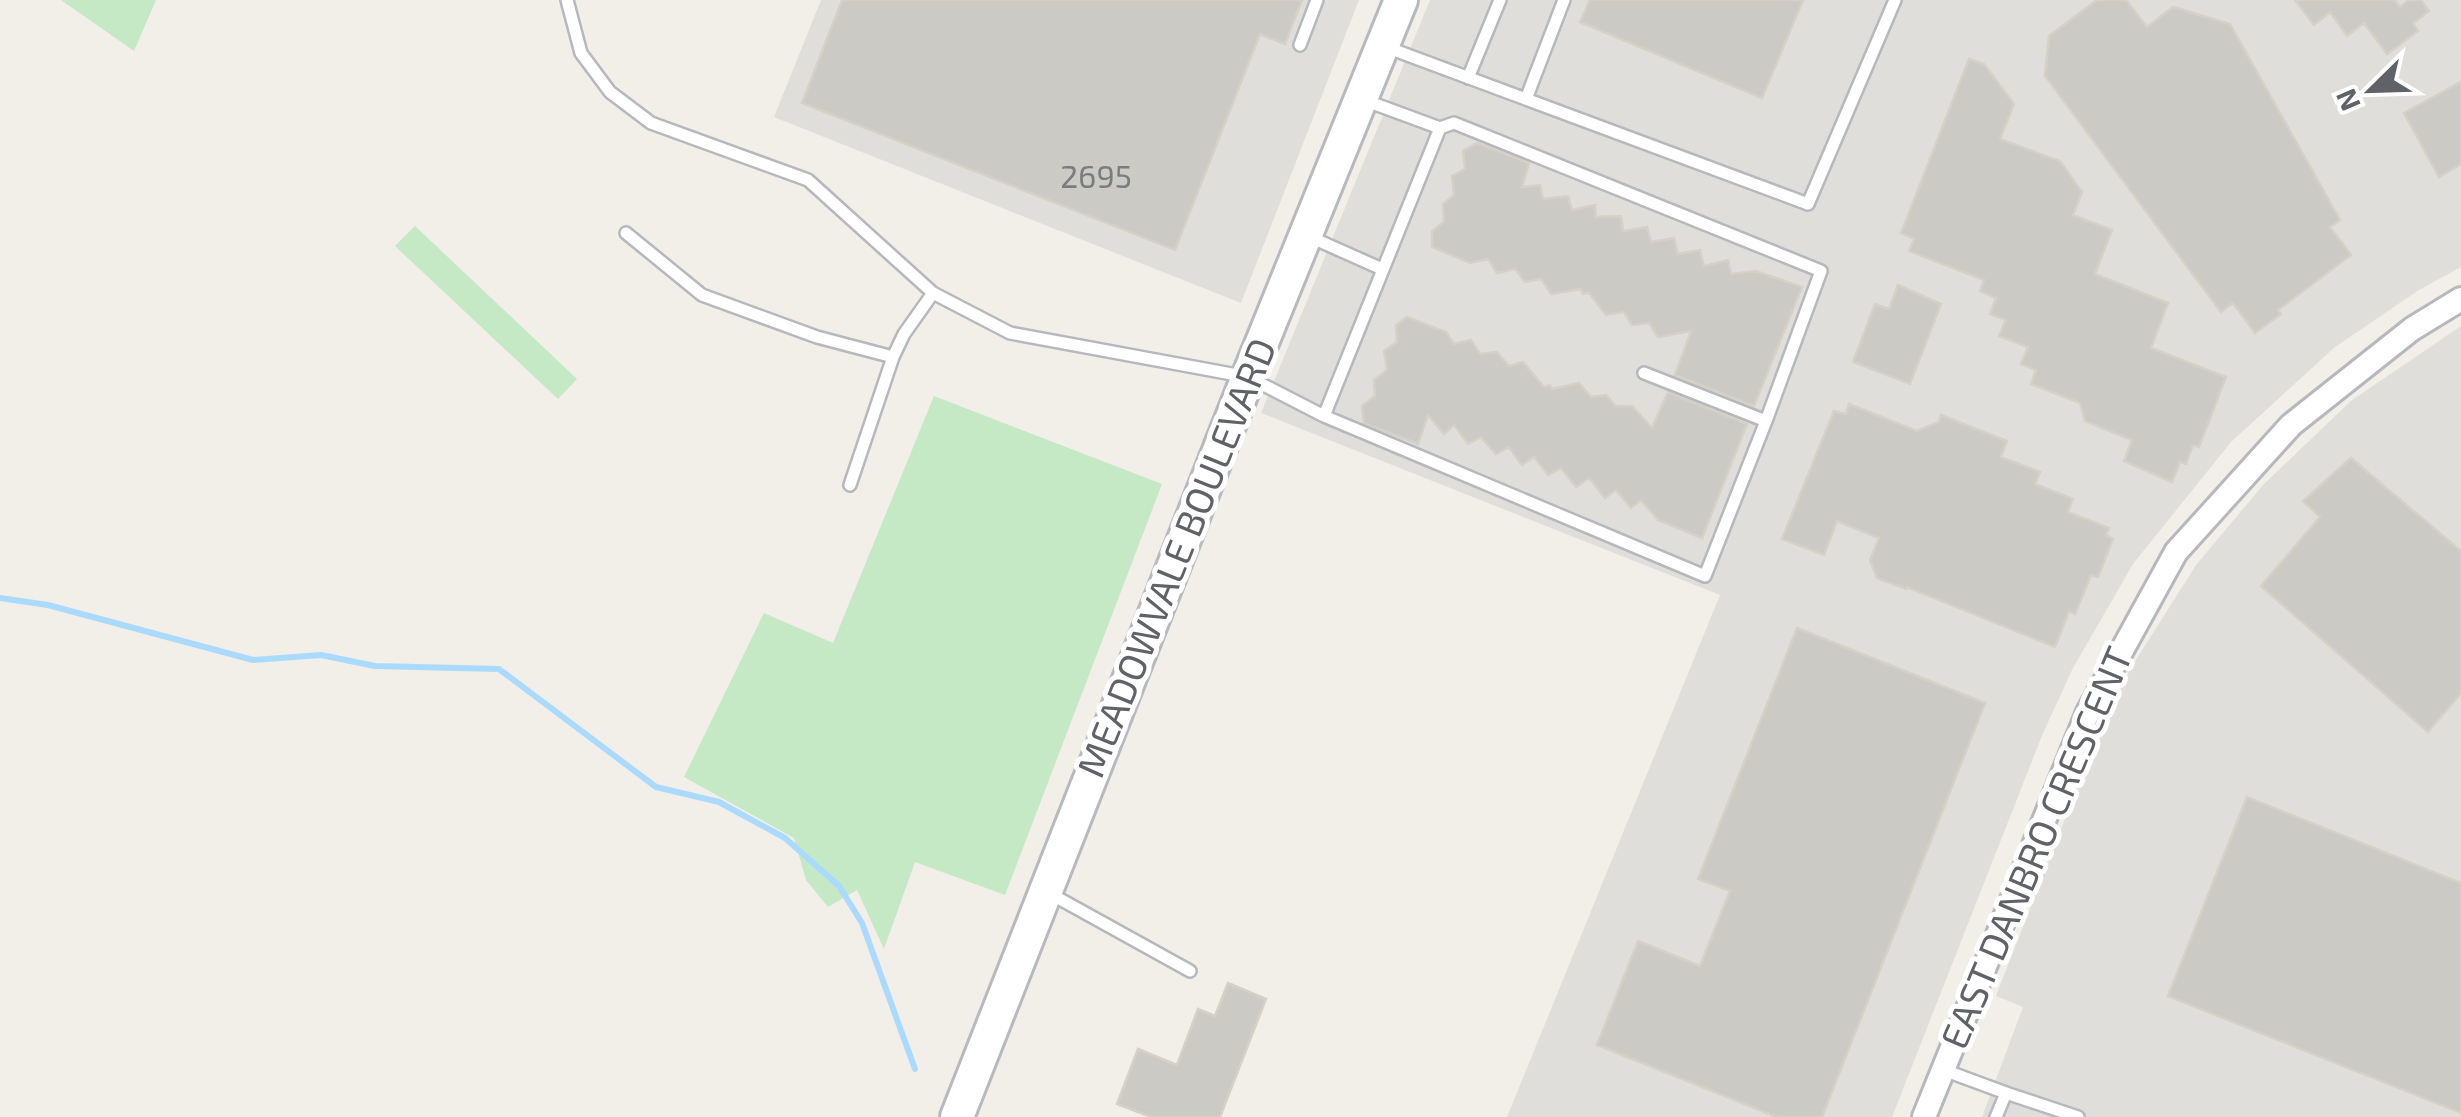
<svg xmlns="http://www.w3.org/2000/svg" width="2461" height="1117" viewBox="0 0 2461 1117" font-family="'Exo 2',sans-serif">
<style>
.industrial{fill:#e0deda}
.green{fill:#c5e8c5}
.lines{fill:none;stroke-linecap:round;stroke-linejoin:round}
.stream{stroke:#aadaff;stroke-width:6}
.building{fill:#cccac5;stroke:#d6d1c6;stroke-width:2.5}
.lane-casing{stroke:#b5b8bc;stroke-width:16}
.street-casing{stroke:#b5b8bc;stroke-width:28}
.secondary-casing{stroke:#b6babf;stroke-width:38}
.lane{stroke:#fff;stroke-width:11}
.street{stroke:#fff;stroke-width:22}
.secondary{stroke:#fff;stroke-width:32}
.labels{text-anchor:middle;stroke-width:10;stroke-linejoin:round;paint-order:stroke}
.number-label{font-size:32px;fill:#7a7d7f}
.street-label{font-size:38px;fill:#5f6368;stroke:#fff}
</style>
<rect width="100%" height="100%" fill="#f1efe8"/>
<!-- industrial -->
<path class="industrial" d="M 821,0 L 1359,0 L 1241,303 L 774,117 Z
M 1430,0 L 2461,0 L 2461,267 L 2419,290 L 2335,347 L 2231,442 L 2133,564 L 2073,668 L 2043,733 L 1892,1117 L 1507,1117 L 1720,595 L 1261,413 Z
M 2461,326 L 2461,1117 L 1982,1117 L 2023,1007 L 1996,996 L 2077,788 L 2129,671 L 2196,565 L 2263,485 L 2352,400 Z"/>
<!-- green -->
<path class="green" d="M 61,0 L 156,0 L 134,51 Z
M 415,226 L 577,379 L 558,399 L 395,246 Z
M 934,396 L 1162,484 L 1005,895 L 915,862 L 884,949 L 857,890 L 828,907 L 806,880 L 794,838 L 684,777 L 764,613 L 833,643 Z"/>
<g class="lines">
<!-- stream -->
<path class="stream" d="M 0,598 L 48,605 L 253,660 L 321,655 L 375,666 L 499,669 L 656,787 L 719,802 L 785,838 L 839,886 L 862,923 L 915,1069"/>
</g>
<!-- building -->
<path class="building" d="M 842,0 L 1302,0 L 1285,44 L 1260,34 L 1175,250 L 802,103 Z
M 1590,0 L 1803,0 L 1762,98 L 1580,22 Z
M 2097,0 L 2126,0 L 2147,27 L 2173,7 L 2230,24 L 2340,220 L 2330,227 L 2351,255 L 2278,310 L 2281,314 L 2255,333 L 2233,303 L 2221,312 L 2045,76 L 2049,36 Z
M 2295,0 L 2395,0 L 2400,7 L 2409,0 L 2421,0 L 2429,11 L 2413,23 L 2418,31 L 2387,54 L 2364,23 L 2347,36 L 2330,12 L 2314,25 Z
M 1969,59 L 1984,64 L 2014,104 L 2000,139 L 2060,161 L 2082,192 L 2073,215 L 2112,230 L 2095,274 L 2168,303 L 2151,348 L 2226,377 L 2199,447 L 2193,445 L 2186,464 L 2180,462 L 2172,482 L 2124,461 L 2132,440 L 2085,421 L 2080,403 L 2031,384 L 2036,370 L 2021,364 L 2028,347 L 1999,336 L 2006,320 L 1990,314 L 1996,298 L 1980,291 L 1984,280 L 1909,251 L 1914,239 L 1901,233 Z
M 2461,82 L 2461,164 L 2439,177 L 2404,113 Z
M 1477,143 L 1529,163 L 1522,187 L 1540,185 L 1543,199 L 1568,196 L 1572,210 L 1595,205 L 1596,217 L 1621,216 L 1623,231 L 1647,227 L 1651,242 L 1674,238 L 1678,254 L 1700,250 L 1704,266 L 1728,260 L 1731,274 L 1756,271 L 1802,287 L 1754,406 L 1675,375 L 1691,331 L 1658,337 L 1649,323 L 1632,325 L 1624,312 L 1606,315 L 1589,293 L 1583,294 L 1581,289 L 1551,294 L 1541,279 L 1525,282 L 1515,269 L 1497,273 L 1488,259 L 1470,263 L 1432,247 L 1432,231 L 1444,222 L 1443,204 L 1454,195 L 1452,176 L 1465,169 L 1463,151 Z
M 1898,285 L 1941,304 L 1910,384 L 1853,362 L 1875,304 L 1889,309 Z
M 1407,317 L 1446,332 L 1454,344 L 1471,340 L 1480,354 L 1497,352 L 1509,366 L 1523,362 L 1544,387 L 1550,385 L 1552,389 L 1579,383 L 1591,397 L 1606,395 L 1616,406 L 1632,406 L 1652,428 L 1668,392 L 1747,424 L 1702,538 L 1658,520 L 1641,500 L 1631,508 L 1616,490 L 1605,498 L 1589,478 L 1576,487 L 1561,468 L 1548,475 L 1534,457 L 1522,465 L 1509,447 L 1496,454 L 1481,437 L 1468,444 L 1454,425 L 1444,434 L 1428,415 L 1418,444 L 1364,423 L 1362,406 L 1375,396 L 1374,380 L 1387,370 L 1384,351 L 1397,342 L 1396,325 Z
M 1849,404 L 1917,431 L 1939,422 L 1941,415 L 2007,441 L 2001,457 L 2040,472 L 2035,484 L 2073,499 L 2068,512 L 2109,528 L 2106,535 L 2113,539 L 2098,577 L 2091,575 L 2075,614 L 2069,611 L 2055,647 L 1907,587 L 1906,589 L 1877,578 L 1870,560 L 1879,538 L 1837,521 L 1824,555 L 1782,539 L 1834,411 L 1846,414 Z
M 2351,458 L 2461,551 L 2461,693 L 2428,732 L 2261,586 L 2320,517 L 2303,501 Z
M 1797,628 L 1985,703 L 1822,1117 L 1777,1117 L 1597,1045 L 1638,941 L 1700,966 L 1730,891 L 1698,879 Z
M 2247,797 L 2461,883 L 2461,1113 L 2168,996 Z
M 1228,983 L 1266,999 L 1220,1117 L 1151,1117 L 1117,1104 L 1138,1049 L 1177,1065 L 1198,1009 L 1215,1016 Z"/>
<g class="lines">
<!-- lane casing -->
<g class="lane-casing">
<path id="lane" d="M 567,0 L 581,53 L 610,92 L 651,123 L 808,180 L 933,293 L 1010,333 L 1248,377 L 1324,416 L 1705,576 L 1766,421 L 1644,373
M 1300,45 L 1317,0
M 1386,47 L 1808,204 L 1895,0
M 1468,78 L 1500,0
M 1526,99 L 1564,0
M 1440,128 L 1454,123 L 1821,271 L 1766,421
M 626,233 L 702,295 L 817,337 L 893,357
M 1308,236 L 1382,269
M 1324,416 L 1440,128 L 1364,100
M 850,485 L 893,357 L 904,334 L 933,293
M 1049,893 L 1190,971
M 1941,1069 L 2006,1093
M 1996,1117 L 2006,1093 L 2078,1117"/>
</g>
<!-- street casing -->
<g class="street-casing">
<path id="street" d="M 1924,1117 L 2088,712 L 2176,552 L 2291,425 L 2412,329 L 2461,299"/>
</g>
<!-- secondary casing -->
<g class="secondary-casing">
<path id="secondary" d="M 957,1117 L 1248,377 L 1401,0"/>
</g>
<!-- lane -->
<use href="#lane" class="lane"/>
<!-- street -->
<use href="#street" class="street"/>
<!-- secondary -->
<use href="#secondary" class="secondary"/>
</g>
<g class="labels">
<!-- number labels -->
<g class="number-label">
<text x="1096" y="188">2695</text>
</g>
<!-- street labels -->
<g class="street-label">
<text transform="translate(1177 558) rotate(-68)" y="13">MEADOWVALE BOULEVARD</text>
<text transform="translate(2037 848) rotate(-67)" y="13">EAST DANBRO CRESCENT</text>
</g>
</g>
<!-- north arrow -->
<g transform="translate(2371 90) rotate(247)" stroke="#ffffff" stroke-width="8" paint-order="stroke">
<path d="M0-8L18 38L0 25L-18 38Z" fill="#5f6368"/>
<text y="-15" font-size="28" font-weight="bold" text-anchor="middle" fill="#5f6368">N</text>
</g>
</svg>
